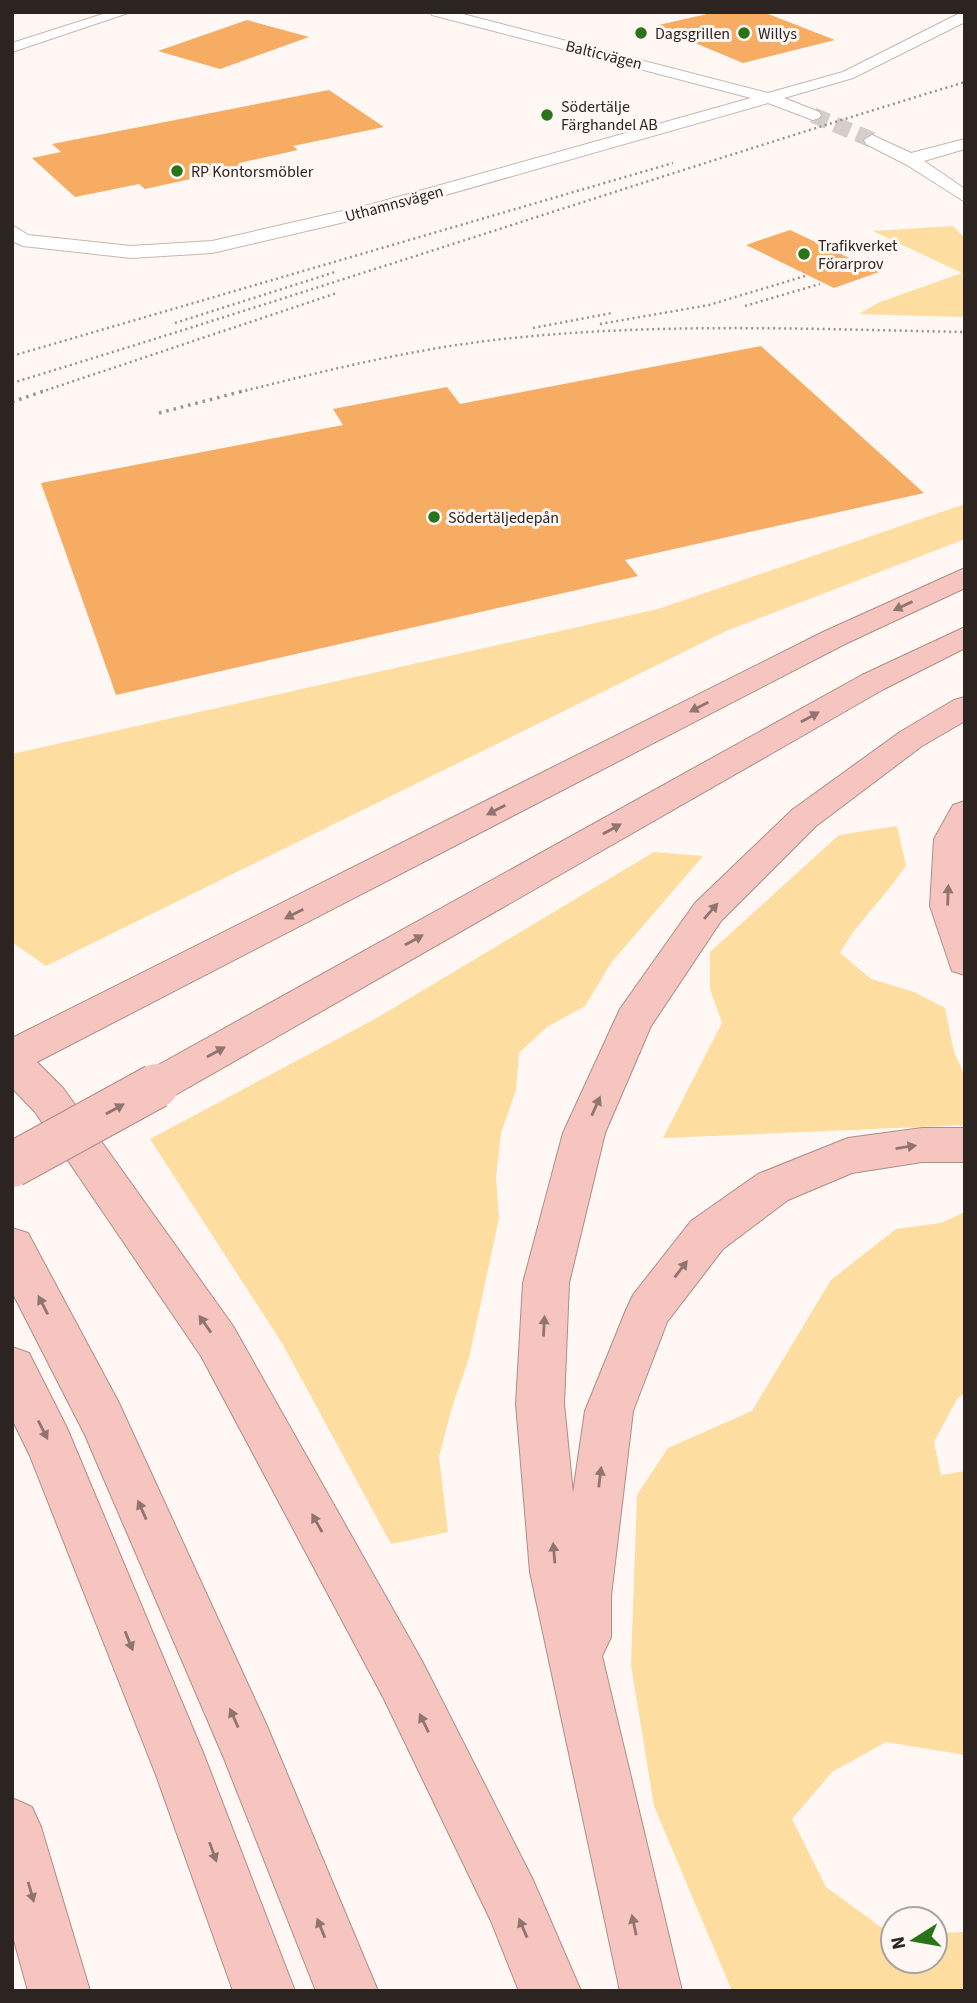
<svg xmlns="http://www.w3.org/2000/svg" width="977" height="2003" viewBox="0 0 977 2003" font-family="'Source Sans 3',sans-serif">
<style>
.green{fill:#fddda0}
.building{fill:#f7ac63}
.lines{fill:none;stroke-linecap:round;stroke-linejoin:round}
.minor-tunnel{stroke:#d4cdc9;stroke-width:16;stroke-dasharray:16 8;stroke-linecap:butt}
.minor-casing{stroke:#c8b6ae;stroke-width:2}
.motorway-casing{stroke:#af8d88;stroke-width:2}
.minor{fill:#fff;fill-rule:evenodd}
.motorway{fill:#f6c5bf;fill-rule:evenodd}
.rail-far1{stroke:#9a9390;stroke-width:2.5;stroke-dasharray:2 3.5;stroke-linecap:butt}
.rail{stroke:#9a9390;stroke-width:3.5;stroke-dasharray:2.5 5;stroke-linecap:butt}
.motorway-bridge-casing{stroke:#af8d88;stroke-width:46;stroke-linecap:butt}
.motorway-bridge{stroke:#f6c5bf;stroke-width:44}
.oneway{fill:#907470}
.poi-dot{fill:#297418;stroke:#fef7f3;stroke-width:2.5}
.labels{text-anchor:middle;stroke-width:6;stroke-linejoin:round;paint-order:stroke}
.far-poi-label{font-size:16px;fill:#2b2421;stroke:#fef7f3;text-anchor:start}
.far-street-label{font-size:16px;fill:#2b2421;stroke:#fef7f3}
</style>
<rect width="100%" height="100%" fill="#fef7f3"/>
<!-- green -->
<path class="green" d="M 953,226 L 965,238 L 965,317 L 859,314 L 880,302 L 962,273 L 873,231 Z
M 965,504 L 965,539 L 726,631 L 46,966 L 12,942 L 12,754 L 658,609 Z
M 897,826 L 906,865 C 886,897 858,920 840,953 L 871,979 L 914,992 L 945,1008 L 954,1052 L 965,1076 L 965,1125 L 663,1138 L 722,1023 L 710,989 L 710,952 L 839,835 Z
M 654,852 L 703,856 L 611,963 L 585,1006 L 547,1027 L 519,1053 L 516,1090 L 501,1133 L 496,1177 L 499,1218 L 469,1358 L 452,1407 L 439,1457 L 448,1532 L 391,1544 L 282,1343 L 150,1139 L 375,1019 Z
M 965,1212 L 965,1393 L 957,1399 L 934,1442 L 941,1475 L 965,1471 L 965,1755 L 886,1742 L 832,1772 L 792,1819 L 826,1887 L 889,1933 L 893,1933 L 893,1961 L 935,1961 L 935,1933 L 965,1932 L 965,1991 L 732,1991 L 654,1806 L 631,1665 L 637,1495 L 668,1448 L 752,1411 L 831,1280 L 896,1229 L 941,1223 Z"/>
<!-- building -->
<path class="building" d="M 716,12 L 763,12 L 835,40 L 743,63 L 654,26 Z
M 247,20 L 309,37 L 220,69 L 158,51 Z
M 329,90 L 384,127 L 293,146 L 298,150 L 239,163 L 245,167 L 145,189 L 139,184 L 75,197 L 32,158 L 61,152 L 52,144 Z
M 790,230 L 879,272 L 834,288 L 746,245 Z
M 761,346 L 924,493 L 625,560 L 638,576 L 116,695 L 41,483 L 343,425 L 333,409 L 447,387 L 460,404 Z"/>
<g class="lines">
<!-- minor-tunnel -->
<path class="minor-tunnel" d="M 813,115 L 872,140"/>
<!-- minor casing -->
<g class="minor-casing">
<path id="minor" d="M 109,12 L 131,12 L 12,52 L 12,43 Z
M 430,12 L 455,12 L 768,93 L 843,72 L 960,13 L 965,12 L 965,22 L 853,78 L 784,98 L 819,112 L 821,115 L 819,118 L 813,120 L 768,103 L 379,214 L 212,253 L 131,258 L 23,246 L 12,241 L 12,225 L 28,235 L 131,246 L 212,241 L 369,205 L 751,98 L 432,15 Z
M 872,135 L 911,153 L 965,139 L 965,149 L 924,161 L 965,189 L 965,202 L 907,165 L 866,144 L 864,140 Z"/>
</g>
<!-- motorway casing -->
<g class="motorway-casing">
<path id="motorway" d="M 965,568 L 965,588 L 845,644 L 37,1062 L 63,1088 L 233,1326 L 422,1661 L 533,1880 L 581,1991 L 519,1991 L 491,1921 L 384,1699 L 201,1356 L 35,1112 L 12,1088 L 12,1038 L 823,632 Z
M 965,627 L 965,648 L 884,689 L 170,1098 L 156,1102 L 142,1098 L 136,1086 L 142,1074 L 862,675 Z
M 965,697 L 965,721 L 922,746 L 816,826 L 721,921 L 651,1026 L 605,1133 L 569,1283 L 564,1404 L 573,1493 L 585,1411 L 626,1310 L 633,1295 L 691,1221 L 758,1174 L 848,1138 L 922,1128 L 965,1128 L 965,1162 L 922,1162 L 852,1173 L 788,1200 L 723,1249 L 667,1322 L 633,1411 L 611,1596 L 611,1637 L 602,1656 L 682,1991 L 620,1991 L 530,1572 L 516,1404 L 523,1283 L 563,1133 L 620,1009 L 695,903 L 792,810 L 900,732 L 954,700 Z
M 965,801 L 965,975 L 952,971 L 930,906 L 934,839 L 953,805 Z
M 12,1228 L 28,1233 L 119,1403 L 267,1726 L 378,1991 L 316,1991 L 223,1756 L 85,1435 L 12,1292 Z
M 12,1347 L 29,1353 L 67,1428 L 204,1755 L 295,1991 L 233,1991 L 156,1775 L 30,1456 L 12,1419 Z
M 12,1798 L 32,1807 L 41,1827 L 90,1991 L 28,1991 L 12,1933 Z"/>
</g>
<!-- minor -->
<use href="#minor" class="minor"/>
<!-- motorway -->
<use href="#motorway" class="motorway"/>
<!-- rail-far1 -->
<path class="rail-far1" d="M 745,306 L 820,284
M 175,323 L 335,272
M 600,324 L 709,305 L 805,276
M 533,328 L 612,313
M 12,356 L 673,163
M 12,383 C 331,286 646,179 965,82
M 41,392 L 337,293
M 240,392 C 324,371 408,350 494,340 C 650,322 808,329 965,332"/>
<!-- rail -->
<path class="rail" d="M 12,402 L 47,390
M 159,413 L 247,390"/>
<!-- motorway-bridge casing -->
<g class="motorway-bridge-casing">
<path id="motorway-bridge" d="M 12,1165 L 156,1086"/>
</g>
<!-- motorway-bridge -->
<use href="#motorway-bridge" class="motorway-bridge"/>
</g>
<!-- one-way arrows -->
<defs><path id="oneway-solid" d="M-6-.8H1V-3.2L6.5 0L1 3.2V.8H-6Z" transform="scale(1.75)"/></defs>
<g class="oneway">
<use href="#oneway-solid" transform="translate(903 606) rotate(155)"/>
<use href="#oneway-solid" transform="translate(699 707) rotate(153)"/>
<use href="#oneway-solid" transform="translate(810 717) rotate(-29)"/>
<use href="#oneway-solid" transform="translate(496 810) rotate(153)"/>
<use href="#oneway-solid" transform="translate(612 829) rotate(-29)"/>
<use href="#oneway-solid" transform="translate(948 895) rotate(-88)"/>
<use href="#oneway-solid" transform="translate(711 911) rotate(-49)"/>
<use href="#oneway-solid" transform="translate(294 914) rotate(153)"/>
<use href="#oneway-solid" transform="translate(414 940) rotate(-29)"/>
<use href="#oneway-solid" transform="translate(216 1052) rotate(-29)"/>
<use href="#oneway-solid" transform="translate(596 1106) rotate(-66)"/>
<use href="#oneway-solid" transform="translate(115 1109) rotate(-29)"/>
<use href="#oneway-solid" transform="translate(906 1147) rotate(-9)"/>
<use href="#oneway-solid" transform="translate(681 1269) rotate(-53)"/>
<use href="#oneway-solid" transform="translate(43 1305) rotate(-117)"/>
<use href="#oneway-solid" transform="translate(205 1324) rotate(-125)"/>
<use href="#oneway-solid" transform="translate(544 1326) rotate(-87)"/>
<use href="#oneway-solid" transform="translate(43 1430) rotate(63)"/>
<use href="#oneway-solid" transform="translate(600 1477) rotate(-83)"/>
<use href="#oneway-solid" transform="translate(142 1510) rotate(-114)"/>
<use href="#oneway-solid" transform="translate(317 1523) rotate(-119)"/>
<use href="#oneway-solid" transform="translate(554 1553) rotate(-95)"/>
<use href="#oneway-solid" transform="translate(129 1641) rotate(68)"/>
<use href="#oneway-solid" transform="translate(234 1718) rotate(-114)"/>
<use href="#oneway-solid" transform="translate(424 1723) rotate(-116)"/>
<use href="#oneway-solid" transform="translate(213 1852) rotate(70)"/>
<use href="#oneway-solid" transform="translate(31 1892) rotate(74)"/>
<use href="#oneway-solid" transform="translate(634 1925) rotate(-102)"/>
<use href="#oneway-solid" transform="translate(321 1928) rotate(-112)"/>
<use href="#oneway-solid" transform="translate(523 1928) rotate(-113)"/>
</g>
<!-- markers -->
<g class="poi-dot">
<circle cx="641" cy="33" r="7"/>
<circle cx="744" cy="33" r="7"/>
<circle cx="547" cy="115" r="7"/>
<circle cx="177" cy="171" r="7"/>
<circle cx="804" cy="254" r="7"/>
<circle cx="434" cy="517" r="7"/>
</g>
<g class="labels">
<!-- far-poi labels -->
<g class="far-poi-label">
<text x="655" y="39">Dagsgrillen</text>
<text x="758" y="39">Willys</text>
<text x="561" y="112">Södertälje<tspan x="561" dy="18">Färghandel AB</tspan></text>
<text x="191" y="177">RP Kontorsmöbler</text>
<text x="818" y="251">Trafikverket<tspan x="818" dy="18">Förarprov</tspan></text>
<text x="448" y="523">Södertäljedepån</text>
</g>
<!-- far-street labels -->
<g class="far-street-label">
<text transform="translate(604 54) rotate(14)" y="6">Balticvägen</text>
<text transform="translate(394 203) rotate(-15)" y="6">Uthamnsvägen</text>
</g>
</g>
<!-- border -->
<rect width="977" height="2003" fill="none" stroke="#2b2421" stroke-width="28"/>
<!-- north arrow -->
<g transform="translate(914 1940) rotate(259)"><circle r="33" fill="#fef7f3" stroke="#aaa39f" stroke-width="2"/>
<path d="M0-5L12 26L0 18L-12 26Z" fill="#297418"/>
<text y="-10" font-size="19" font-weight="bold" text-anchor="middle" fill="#2b2421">N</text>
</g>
</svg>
